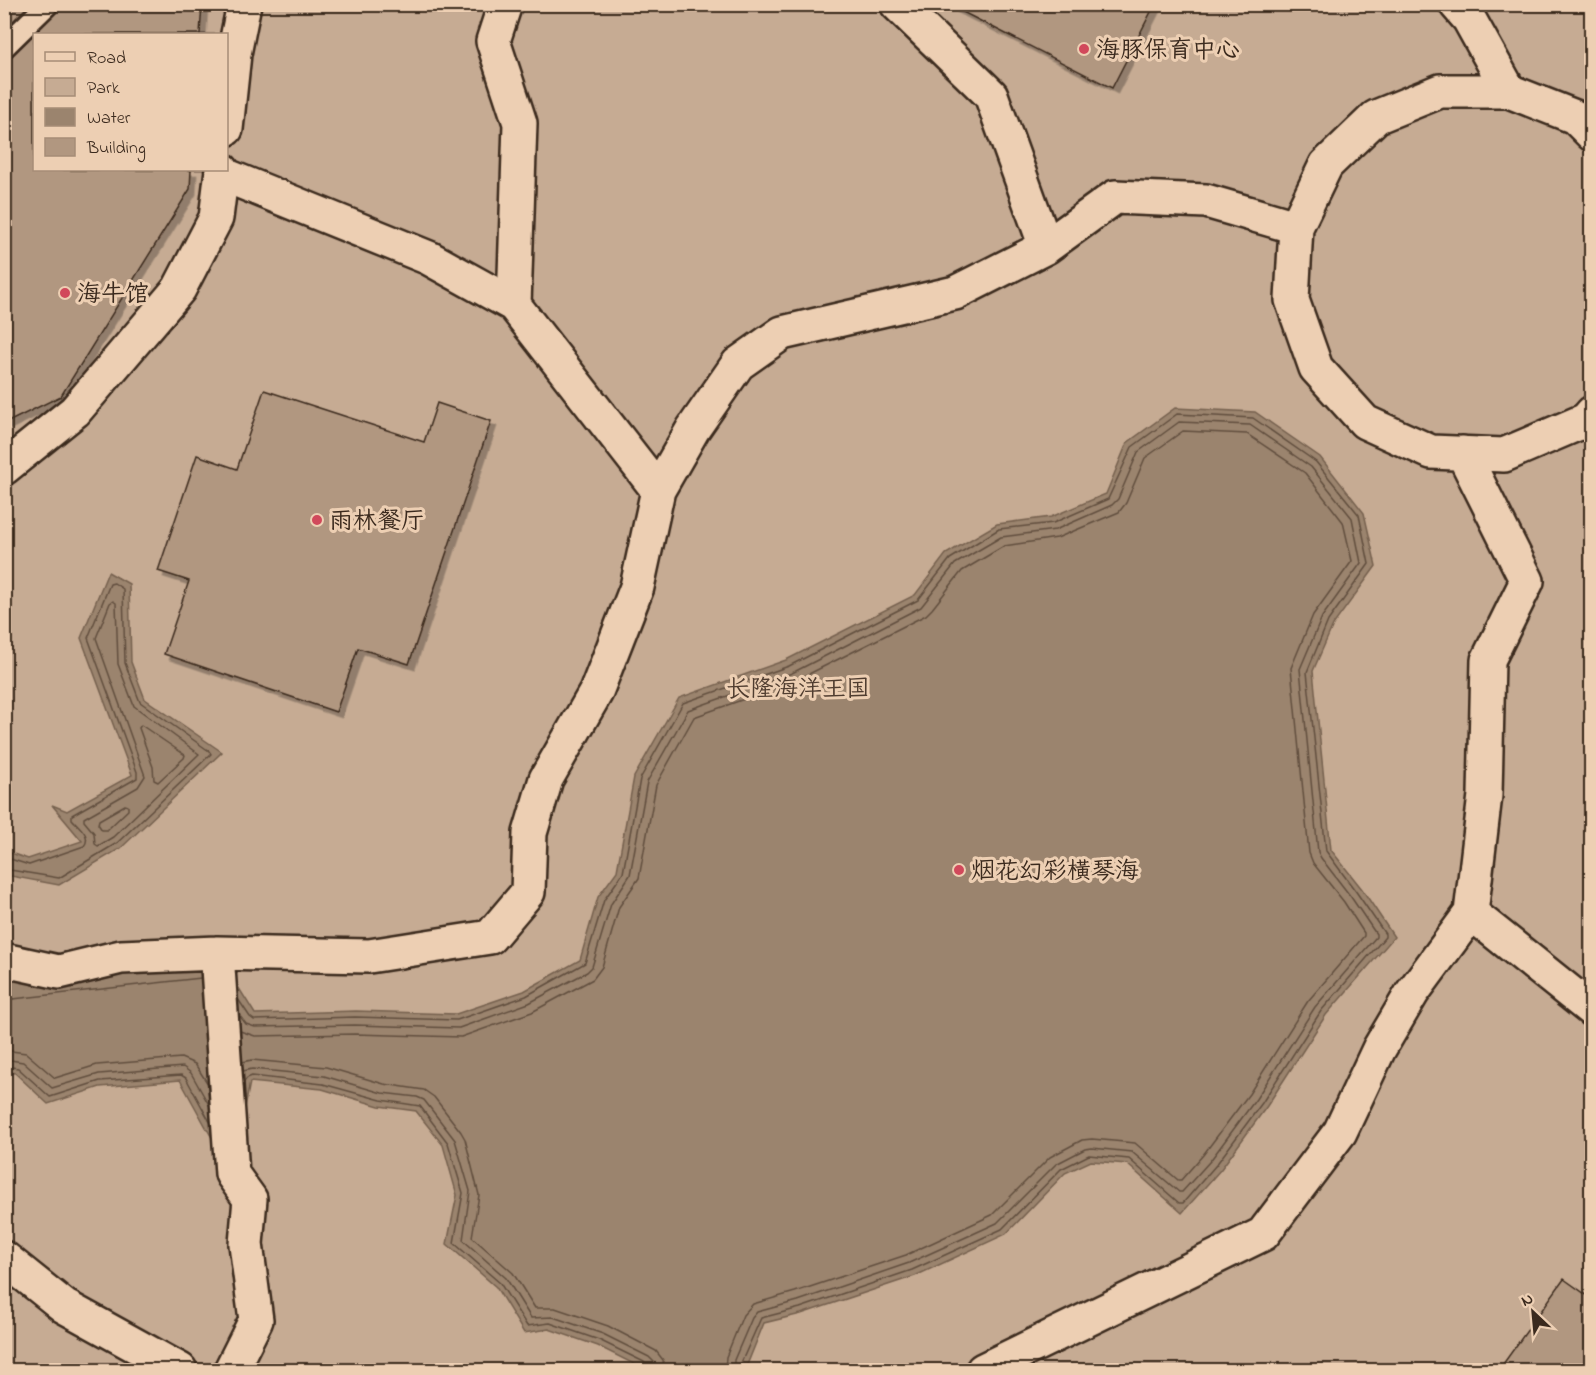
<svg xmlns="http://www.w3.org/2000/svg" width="1596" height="1375" viewBox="0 0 1596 1375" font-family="'Indie Flower','LXGW WenKai TC',sans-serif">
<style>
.green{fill:#c6ab93;stroke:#806a58;stroke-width:1.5;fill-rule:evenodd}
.water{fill:#9b846e;stroke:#75604e;stroke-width:1.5}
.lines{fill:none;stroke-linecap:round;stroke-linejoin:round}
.shore{stroke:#614e3e;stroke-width:1.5}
.building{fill:#b19780;stroke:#3b2a1e;stroke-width:1.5;filter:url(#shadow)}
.lane-casing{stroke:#3b2a1e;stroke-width:24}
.street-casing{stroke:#3b2a1e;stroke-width:38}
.lane{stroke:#edcfb3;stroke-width:20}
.street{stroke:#edcfb3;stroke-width:33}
.poi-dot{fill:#d1495b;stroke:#edcfb3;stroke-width:2}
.labels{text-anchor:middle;stroke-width:6;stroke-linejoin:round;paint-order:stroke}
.poi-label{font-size:24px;fill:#3b2a1e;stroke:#edcfb3;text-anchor:start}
.park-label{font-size:24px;fill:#503d30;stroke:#edcfb3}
</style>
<defs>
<filter id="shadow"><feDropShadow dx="5.5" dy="5.5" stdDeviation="0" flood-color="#0004"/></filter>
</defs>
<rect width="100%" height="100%" fill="#e6c8ad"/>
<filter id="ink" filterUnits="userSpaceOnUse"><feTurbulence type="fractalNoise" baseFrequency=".0167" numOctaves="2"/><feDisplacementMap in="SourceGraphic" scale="12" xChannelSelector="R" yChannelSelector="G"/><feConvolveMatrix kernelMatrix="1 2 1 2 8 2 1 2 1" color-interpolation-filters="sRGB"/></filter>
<g filter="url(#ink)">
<!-- green -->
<path class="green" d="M 5,5 L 1591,5 L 1591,1370 L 5,1370 ZM 34,34 L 226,34 L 226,170 L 34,170 Z"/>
<!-- water -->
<path class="water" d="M 1175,408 L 1255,412 L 1320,457 L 1364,513 L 1376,566 L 1333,625 L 1313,671 L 1331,850 L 1362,889 L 1394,937 L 1326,1015 L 1267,1106 L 1221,1169 L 1182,1213 L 1127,1164 L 1091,1161 L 1065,1173 L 1006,1234 L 915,1276 L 801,1314 L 764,1323 L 747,1365 L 749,1370 L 643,1370 L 642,1368 L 598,1346 L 549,1329 L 524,1333 L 496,1287 L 447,1244 L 457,1195 L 443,1145 L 416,1111 L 379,1106 L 322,1089 L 250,1082 L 232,1174 L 180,1080 L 100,1087 L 48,1104 L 15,1073 L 5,1072 L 4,978 L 217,953 L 255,1014 L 356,1011 L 456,1014 L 524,991 L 580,960 L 598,897 L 617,871 L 634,777 L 679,698 L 786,660 L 915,595 L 946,554 L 997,524 L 1051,517 L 1106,494 L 1127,443 Z
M 108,572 L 129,584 L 131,662 L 145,699 L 222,752 L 121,848 L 59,885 L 5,875 L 5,851 L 28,859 L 82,841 L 52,805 L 67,811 L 132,775 L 81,638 Z"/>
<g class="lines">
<!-- shore -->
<path class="shore" d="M 113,601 L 116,603 L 118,664 L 134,706 L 199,754 L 113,837 L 98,846 L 95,844 L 94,833 L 84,821 L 84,818 L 138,787 L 145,776 L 96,638 L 110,603 Z
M 141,725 L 185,755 L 184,758 L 158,782 L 154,780 L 153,767 L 139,728 Z
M 125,805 L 128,806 L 128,810 L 107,830 L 102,830 L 98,824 L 99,820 Z
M 4,857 L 29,865 L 84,846 C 92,836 79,827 72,819 L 72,815 L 137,778 L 137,772 L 88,638 L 110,584 L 114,583 L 123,589 L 125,663 L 140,702 L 209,751 L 211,754 L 117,843 L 59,878 L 4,869
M 238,999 L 250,1017 L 254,1020 L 355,1017 L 457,1020 L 526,996 L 585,963 L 604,900 L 623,873 L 640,779 L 683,703 L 789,666 L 918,600 L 950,559 L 999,529 L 1053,523 L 1108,499 L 1132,447 L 1177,414 L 1253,418 L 1316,462 L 1359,515 L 1369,564 L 1328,621 L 1307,672 L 1326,851 L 1357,893 L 1385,934 L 1385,937 L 1321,1011 L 1262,1103 L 1216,1165 L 1183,1203 L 1179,1203 L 1129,1159 L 1089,1155 L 1061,1169 L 1002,1229 L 912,1270 L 800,1308 L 761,1318 L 741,1363 L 742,1370
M 4,1000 L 201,978
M 239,1015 L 246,1024 L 255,1027 L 355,1025 L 459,1028 L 529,1003 L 587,972 L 592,967 L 611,904 L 630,875 L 647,782 L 688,710 L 792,673 L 921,607 L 955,564 L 1001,537 L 1055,530 L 1112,505 L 1118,499 L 1138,452 L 1179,422 L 1250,425 L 1311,467 L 1352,518 L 1361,563 L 1322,617 L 1300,669 L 1318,852 L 1321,858 L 1351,897 L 1376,934 L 1376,937 L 1315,1007 L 1256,1099 L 1210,1161 L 1182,1192 L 1179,1192 L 1132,1152 L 1092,1148 L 1085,1149 L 1056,1164 L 997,1223 L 909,1263 L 798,1301 L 757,1312 L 752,1318 L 734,1360 L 734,1370
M 240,1031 L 255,1036 L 355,1034 L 461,1037 L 532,1012 L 593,979 L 602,967 L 619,907 L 639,878 L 656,785 L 694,717 L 795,681 L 926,615 L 932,609 L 962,571 L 1004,546 L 1057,538 L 1119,512 L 1126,503 L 1145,458 L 1183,431 L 1247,434 L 1305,473 L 1343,522 L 1352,561 L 1313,615 L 1291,668 L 1309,853 L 1313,863 L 1344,902 L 1364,933 L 1364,936 L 1308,1001 L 1249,1094 L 1203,1155 L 1181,1180 L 1178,1180 L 1135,1143 L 1092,1139 L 1082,1140 L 1050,1157 L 992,1215 L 906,1255 L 795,1292 L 753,1304 L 743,1315 L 726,1357 L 725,1370
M 4,1050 L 26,1053 L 55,1078 L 97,1065 L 181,1058 L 195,1064 L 208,1084
M 4,1059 L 23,1062 L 52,1088 L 99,1074 L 183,1067 L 191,1073 L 209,1105
M 242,1062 L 252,1060 L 326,1067 L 384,1084 L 424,1090 L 434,1097 L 461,1132 L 465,1139 L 479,1195 L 472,1237 L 513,1273 L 535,1308 L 555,1308 L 608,1326 L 656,1351 L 663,1360 L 664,1370
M 4,1066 L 18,1068 L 50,1097 L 100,1081 L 181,1075 L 186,1078 L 210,1122
M 243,1071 L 252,1069 L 324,1076 L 382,1093 L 417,1097 L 424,1100 L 455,1140 L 470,1191 L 463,1240 L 506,1278 L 531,1318 L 553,1317 L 603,1334 L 649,1357 L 654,1362 L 655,1370
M 244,1082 L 247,1078 L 252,1076 L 323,1084 L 381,1100 L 420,1106 L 448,1143 L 463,1193 L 454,1243 L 500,1283 L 527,1326 L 550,1323 L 599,1340 L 644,1362 L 648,1370"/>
</g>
<!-- building -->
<path class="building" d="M 4,4 L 30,4 L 4,30 Z
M 60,4 L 202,4 L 200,34 L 34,34 L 34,170 L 191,170 L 190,189 L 61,396 L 4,424 L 4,59 L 12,56 L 56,13 Z
M 947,4 L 1155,4 L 1112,88 Z
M 264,390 L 424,442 L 437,403 L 491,421 L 409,664 L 358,648 L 336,712 L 164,654 L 189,581 L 158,571 L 197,455 L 237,469 Z
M 1564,1279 L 1592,1299 L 1592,1371 L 1498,1371 Z"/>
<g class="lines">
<!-- lane casing -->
<g class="lane-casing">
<path id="lane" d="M 4,47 L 48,4"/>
</g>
<!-- street casing -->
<g class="street-casing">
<path id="street" d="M 505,4 L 493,41 L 520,123 L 514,305
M 897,4 L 991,95 L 1046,247
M 1456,4 L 1469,19 L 1509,91
M 226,129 L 234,54 L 244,4
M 1592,134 L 1575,117 L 1509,91 L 1440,91 L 1376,117 L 1326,165 L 1296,227 L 1292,300 L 1316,368 L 1365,422 L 1431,452 L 1504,455 L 1586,420 L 1592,413
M 222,174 L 429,258 L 514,305 L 658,490
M 4,468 L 75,411 L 179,289 L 216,218 L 222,170
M 1471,913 L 1592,1010
M 217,953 L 232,1174 L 250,1199 L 246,1244 L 256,1320 L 231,1370
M 4,960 L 59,972 L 121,957 L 217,953 L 369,956 L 490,937 L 528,892 L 530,833 L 546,779 L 596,692 L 637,587 L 658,490 L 693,429 L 738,364 L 782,333 L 955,293 L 1046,247 L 1115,197 L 1206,201 L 1296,227
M 4,1258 L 64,1306 L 180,1370
M 983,1370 L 1263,1234 L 1340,1132 L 1379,1049 L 1412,993 L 1471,913 L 1485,795 L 1488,660 L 1527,581 L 1463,453"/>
</g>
<!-- lane -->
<use href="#lane" class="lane"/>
<!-- street -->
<use href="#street" class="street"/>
</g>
</g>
<!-- markers -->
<g class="poi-dot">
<circle cx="1084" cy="49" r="6"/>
<circle cx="65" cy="293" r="6"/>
<circle cx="317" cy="520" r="6"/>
<circle cx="959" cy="870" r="6"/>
</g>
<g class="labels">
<!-- poi labels -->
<g class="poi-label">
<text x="1096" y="57">海豚保育中心</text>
<text x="77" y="301">海牛馆</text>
<text x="329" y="528">雨林餐厅</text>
<text x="971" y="878">烟花幻彩横琴海</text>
</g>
<!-- park labels -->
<g class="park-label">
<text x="798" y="696">长隆海洋王国</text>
</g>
</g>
<!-- margin -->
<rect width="1596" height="1375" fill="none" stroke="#edcfb3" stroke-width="24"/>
<rect x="12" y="12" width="1572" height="1351" fill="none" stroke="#3b2a1e" stroke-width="2" filter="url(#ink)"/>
<!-- legend -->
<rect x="33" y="33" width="195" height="138" fill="#edcfb3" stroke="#a68d77" stroke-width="1.5"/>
<rect x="45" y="52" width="30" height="9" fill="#edcfb3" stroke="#a68d77" stroke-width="1.5"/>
<text x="87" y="63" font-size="18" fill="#3b2a1e">Road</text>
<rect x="45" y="78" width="30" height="18" fill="#c6ab93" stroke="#a68d77" stroke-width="1.5"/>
<text x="87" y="93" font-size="18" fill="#3b2a1e">Park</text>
<rect x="45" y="108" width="30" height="18" fill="#9b846e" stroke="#a68d77" stroke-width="1.5"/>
<text x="87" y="123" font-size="18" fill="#3b2a1e">Water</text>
<rect x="45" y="138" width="30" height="18" fill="#b19780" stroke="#a68d77" stroke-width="1.5"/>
<text x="87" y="153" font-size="18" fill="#3b2a1e">Building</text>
<!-- north arrow -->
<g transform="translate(1533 1312) rotate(334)" stroke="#edcfb3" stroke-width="4.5" paint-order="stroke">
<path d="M0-4.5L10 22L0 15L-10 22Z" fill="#3b2a1e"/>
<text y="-9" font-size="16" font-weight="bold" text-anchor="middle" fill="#3b2a1e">N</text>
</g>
</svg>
